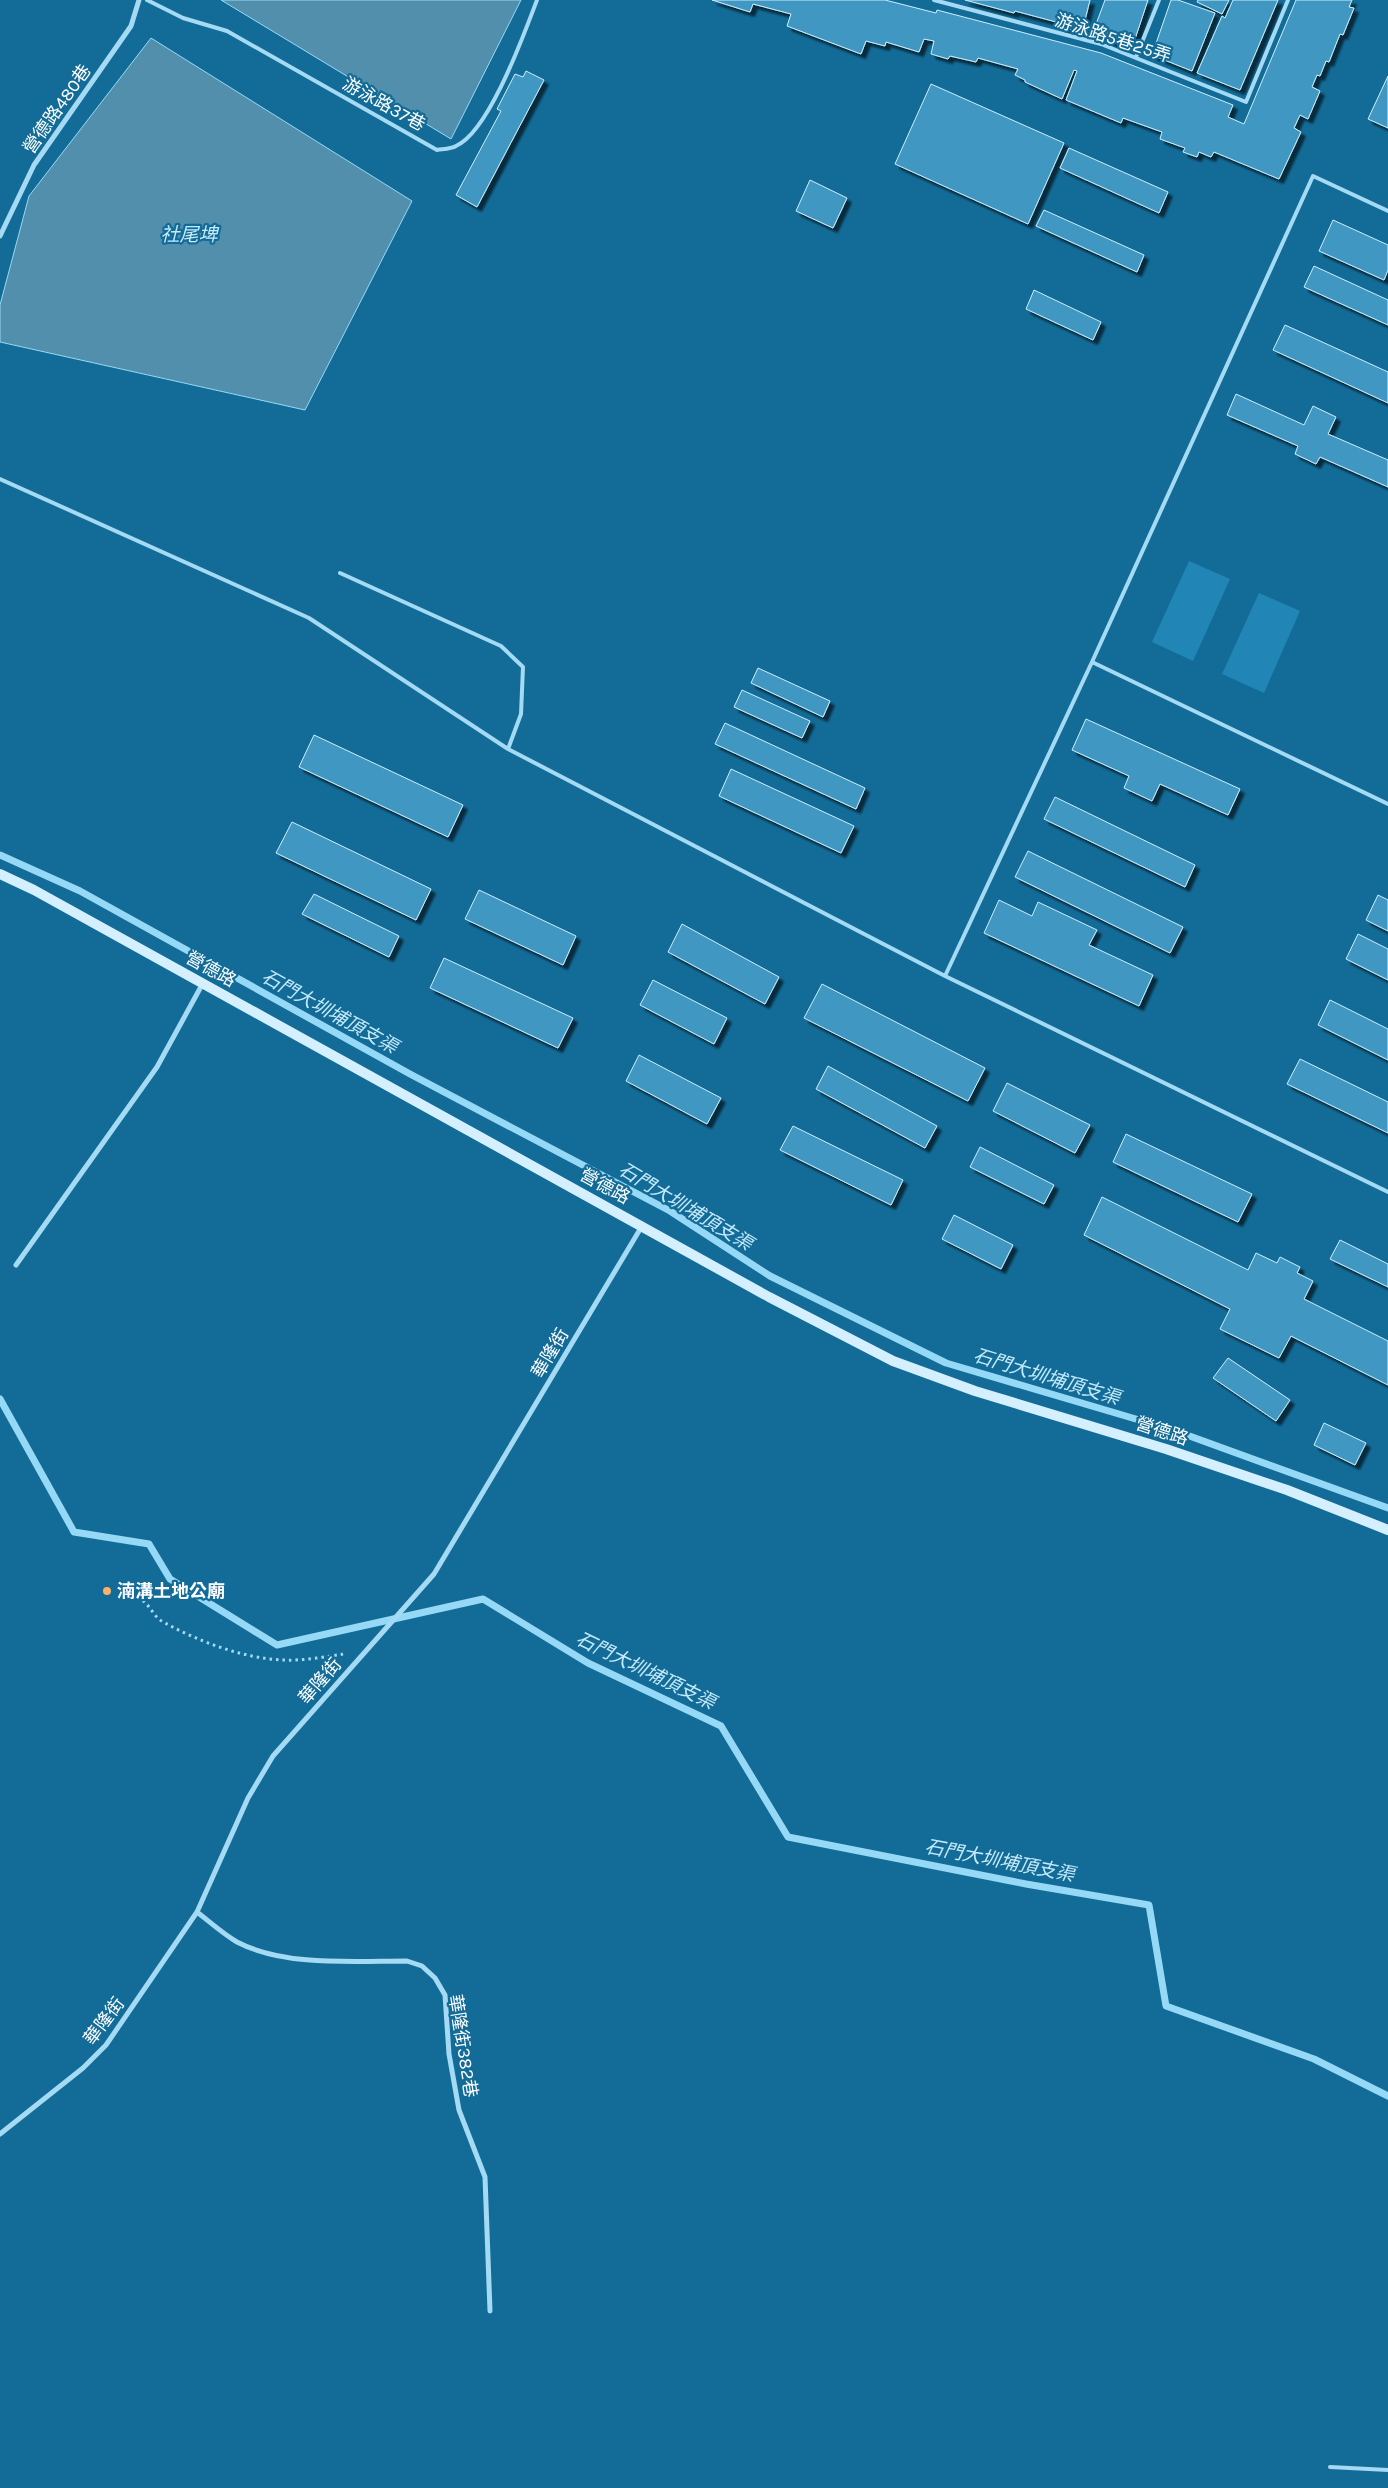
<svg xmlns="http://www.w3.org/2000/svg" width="1388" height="2488" viewBox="0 0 1388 2488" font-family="Karla,'Noto Sans TC',sans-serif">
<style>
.green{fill:#2186b5}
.water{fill:#518fad;stroke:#96d9f6}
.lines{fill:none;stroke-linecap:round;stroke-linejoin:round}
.stream{stroke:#96d9f6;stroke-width:7}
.building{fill:#3f97c1;stroke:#cceefd;filter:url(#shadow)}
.path{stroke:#a4daf3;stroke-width:3;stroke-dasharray:2.5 4;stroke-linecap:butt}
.lane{stroke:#a4daf3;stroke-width:4}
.street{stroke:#a4daf3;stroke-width:5}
.secondary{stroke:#d4effd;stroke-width:10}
.poi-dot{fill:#ffb066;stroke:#136c98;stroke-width:2}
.labels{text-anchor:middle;stroke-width:4.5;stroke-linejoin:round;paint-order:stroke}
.street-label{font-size:18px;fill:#fff;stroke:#136c98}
.poi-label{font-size:18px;font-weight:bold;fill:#fff;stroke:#136c98;text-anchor:start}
.water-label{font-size:19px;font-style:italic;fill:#c4eafb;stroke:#136c98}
</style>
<defs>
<filter id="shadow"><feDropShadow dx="4.5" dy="4.5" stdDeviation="1" flood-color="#0009"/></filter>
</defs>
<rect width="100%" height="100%" fill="#136c98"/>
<!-- green -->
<path class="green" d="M 1189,561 L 1230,579 L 1193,661 L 1152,642 Z
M 1259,593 L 1300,611 L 1264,693 L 1222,674 Z"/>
<!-- water -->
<path class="water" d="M 221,0 L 521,0 L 451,139 Z
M 151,38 L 412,201 L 305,410 L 0,342 L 0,305 L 29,196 Z"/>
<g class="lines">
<!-- stream -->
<path class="stream" d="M 0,855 L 80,891 L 410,1074 L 670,1211 L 770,1276 L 946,1363 L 1173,1430 L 1388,1508
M 0,1399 L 74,1532 L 149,1544 L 170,1579 L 277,1645 L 483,1599 L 588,1663 L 721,1726 L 788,1837 L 1026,1884 L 1149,1905 L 1166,2006 L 1314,2059 L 1388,2096"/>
</g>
<!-- building -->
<path class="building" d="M 712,0 L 885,0 L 936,13 L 937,10 L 1101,53 L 1233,105 L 1228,117 L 1244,124 L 1296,0 L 1352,0 L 1349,7 L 1354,8 L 1343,35 L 1340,34 L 1329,62 L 1326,61 L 1320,76 L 1317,75 L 1312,87 L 1320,91 L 1308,119 L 1300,115 L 1294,128 L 1301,132 L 1279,179 L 1214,152 L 1211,157 L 1199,152 L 1197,157 L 1183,152 L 1185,148 L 1160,139 L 1162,132 L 1123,118 L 1121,123 L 1066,100 L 1077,71 L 1074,70 L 1062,99 L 1025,82 L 1025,80 L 1015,75 L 1018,69 L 978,58 L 976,62 L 950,56 L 948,59 L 931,54 L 934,41 L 924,39 L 919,52 L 886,42 L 885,46 L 866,41 L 861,54 L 787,26 L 791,14 L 753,4 L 750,12 Z
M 965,0 L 1090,0 L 1082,32 L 1059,27 L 1060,23 L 1015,11 L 1014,13 Z
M 1105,0 L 1148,0 L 1132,48 L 1092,35 Z
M 1171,0 L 1178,0 L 1215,13 L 1192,71 L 1152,55 Z
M 1198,0 L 1229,0 L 1222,14 L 1197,2 Z
M 1233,0 L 1278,0 L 1240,90 L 1197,73 L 1222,16 L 1225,18 Z
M 526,71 L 544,80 L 477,207 L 456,195 L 501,111 L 497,109 L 515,74 L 523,77 Z
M 1388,76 L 1388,128 L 1368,119 Z
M 931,84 L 1064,143 L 1028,224 L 895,164 Z
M 1069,148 L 1168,192 L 1159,213 L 1060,168 Z
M 810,180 L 847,198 L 833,228 L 796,211 Z
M 1044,210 L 1144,255 L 1137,272 L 1036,226 Z
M 1333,220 L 1388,245 L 1388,270 L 1384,280 L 1319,251 Z
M 1314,266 L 1388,300 L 1388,325 L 1304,287 Z
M 1034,290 L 1101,322 L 1093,340 L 1026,309 Z
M 1285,325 L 1388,372 L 1388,403 L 1273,350 Z
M 1236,394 L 1304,425 L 1313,406 L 1336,417 L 1328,434 L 1388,460 L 1388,487 L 1320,457 L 1316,464 L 1295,454 L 1298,446 L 1227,415 Z
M 758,668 L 830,701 L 823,717 L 751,683 Z
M 742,690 L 810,721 L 802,738 L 734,707 Z
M 1086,719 L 1240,789 L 1228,815 L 1160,784 L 1152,801 L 1124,788 L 1129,776 L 1072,750 Z
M 725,723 L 865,788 L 856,809 L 715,744 Z
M 314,735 L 463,805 L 448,837 L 299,767 Z
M 731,769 L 854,826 L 841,853 L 719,796 Z
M 1055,797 L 1195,865 L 1185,887 L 1044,819 Z
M 292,822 L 431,889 L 416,920 L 276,853 Z
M 1028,851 L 1183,927 L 1170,953 L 1015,877 Z
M 479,890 L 576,936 L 563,965 L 465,919 Z
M 314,894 L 399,936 L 389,957 L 302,914 Z
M 1378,895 L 1388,900 L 1388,931 L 1366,920 Z
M 999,900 L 1032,916 L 1038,902 L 1097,930 L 1089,945 L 1153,975 L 1139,1006 L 984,933 Z
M 682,924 L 779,977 L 765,1004 L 668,952 Z
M 1358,934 L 1388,949 L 1388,980 L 1346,959 Z
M 444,958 L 573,1018 L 558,1048 L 430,988 Z
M 653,980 L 727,1018 L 714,1044 L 640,1005 Z
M 822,984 L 985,1068 L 968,1101 L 804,1018 Z
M 1330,1000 L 1388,1029 L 1388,1060 L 1318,1025 Z
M 639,1055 L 721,1098 L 707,1124 L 626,1081 Z
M 1300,1059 L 1388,1102 L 1388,1133 L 1287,1084 Z
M 828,1066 L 937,1126 L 925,1148 L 816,1089 Z
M 1007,1083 L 1090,1125 L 1075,1153 L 993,1111 Z
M 793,1126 L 903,1180 L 891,1205 L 780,1150 Z
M 1126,1134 L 1252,1194 L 1238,1222 L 1113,1162 Z
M 980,1147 L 1054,1185 L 1044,1204 L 970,1167 Z
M 1102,1197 L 1248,1270 L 1256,1253 L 1277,1263 L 1280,1257 L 1300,1267 L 1297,1273 L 1313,1281 L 1304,1299 L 1388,1341 L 1388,1385 L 1291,1336 L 1279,1358 L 1220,1329 L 1230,1309 L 1084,1235 Z
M 954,1215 L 1013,1245 L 1001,1269 L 942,1239 Z
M 1340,1240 L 1388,1264 L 1388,1287 L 1330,1259 Z
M 1228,1358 L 1290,1400 L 1276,1421 L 1213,1378 Z
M 1324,1423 L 1366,1443 L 1355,1465 L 1314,1445 Z"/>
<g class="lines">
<!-- path -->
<path class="path" d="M 131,1595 C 152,1601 150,1616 165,1623 C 200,1642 243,1658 282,1660 C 302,1661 324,1657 344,1654"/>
<!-- lane -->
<path class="lane" d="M 147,0 L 183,18 L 227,31 L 437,150 C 443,149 451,149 456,146 C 489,132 524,34 537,0
M 934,0 L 1101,44 L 1246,102 L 1288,0
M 1136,57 L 1159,0
M 0,479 L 309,618 L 508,749 L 945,976 L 1388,1192
M 340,573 L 501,646 L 523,667 L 521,714 L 508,749
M 1092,662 L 1388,804
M 945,976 L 1092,662 L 1313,176 L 1388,211
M 1330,2467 L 1388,2470"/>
<!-- street -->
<path class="street" d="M 0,236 L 34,165 L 131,26 L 139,0
M 16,1265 L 157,1067 L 203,983
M 197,1912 C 210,1922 223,1934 237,1942 C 285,1967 355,1961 407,1961 L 422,1966 L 435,1978 L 445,1995 L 449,2054 L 459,2110 L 485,2177 L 490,2311
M 0,2134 L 83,2068 L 106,2045 L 197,1912 L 248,1798 L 273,1756 L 434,1574 L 642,1226"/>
<!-- secondary -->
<path class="secondary" d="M 0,874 L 34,890 L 769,1297 L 893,1361 L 975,1391 L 1166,1449 L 1287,1490 L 1388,1530"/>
</g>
<!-- markers -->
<circle class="poi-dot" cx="107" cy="1591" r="5"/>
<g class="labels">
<!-- street labels -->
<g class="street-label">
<text transform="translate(1113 38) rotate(18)" y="6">游泳路5巷25弄</text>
<text transform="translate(384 104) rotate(29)" y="6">游泳路37巷</text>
<text transform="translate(57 109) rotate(-55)" y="6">營德路480巷</text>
<text transform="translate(211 969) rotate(29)" y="6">營德路</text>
<text transform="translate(605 1186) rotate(29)" y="6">營德路</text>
<text transform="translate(550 1353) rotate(-59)" y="6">華隆街</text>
<text transform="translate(1162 1431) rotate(18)" y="6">營德路</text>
<text transform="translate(320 1681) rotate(-49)" y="6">華隆街</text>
<text transform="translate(104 2021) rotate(-53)" y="6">華隆街</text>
<text transform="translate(463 2046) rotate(81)" y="6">華隆街382巷</text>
</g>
<!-- poi labels -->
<g class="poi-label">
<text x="117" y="1597">湳溝土地公廟</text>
</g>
<!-- water labels -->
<g class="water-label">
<text x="189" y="241">社尾埤</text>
<text transform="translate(330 1011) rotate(29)" y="7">石門大圳埔頂支渠</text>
<text transform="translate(686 1206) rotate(31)" y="7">石門大圳埔頂支渠</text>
<text transform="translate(1047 1376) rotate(17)" y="7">石門大圳埔頂支渠</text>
<text transform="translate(646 1670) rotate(26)" y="7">石門大圳埔頂支渠</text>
<text transform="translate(1000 1860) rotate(11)" y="7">石門大圳埔頂支渠</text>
</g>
</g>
</svg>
